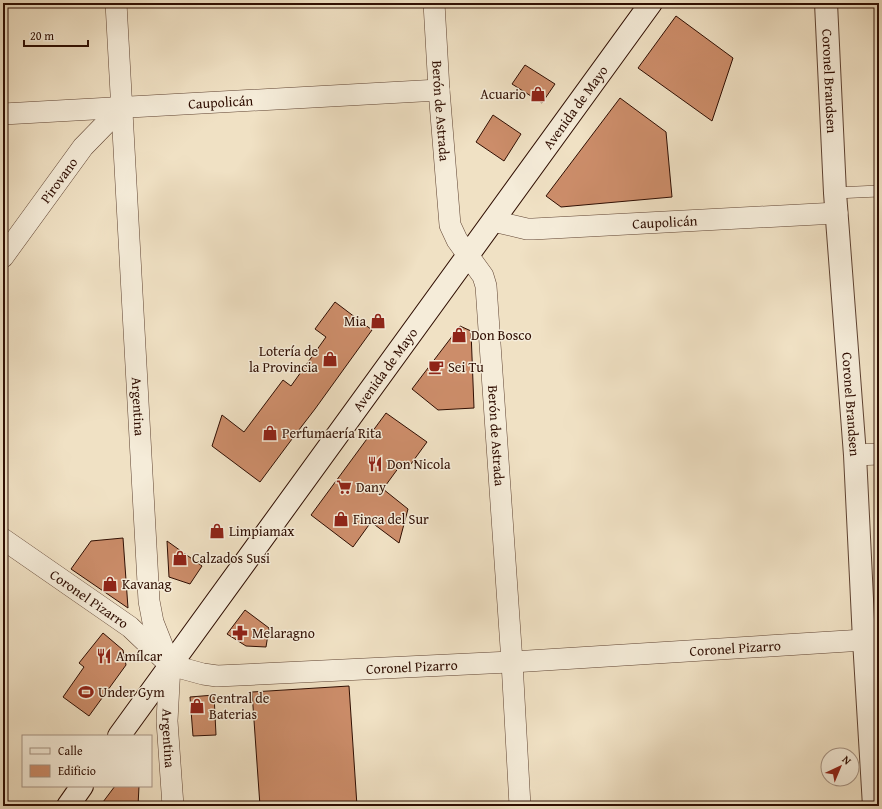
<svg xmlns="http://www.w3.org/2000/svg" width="882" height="809" viewBox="0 0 882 809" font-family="'Gentium Book Plus',serif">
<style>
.building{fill:#cc8d6a;stroke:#2f0e02}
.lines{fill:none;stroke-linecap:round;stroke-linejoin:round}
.service-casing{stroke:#5f4332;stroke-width:12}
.minor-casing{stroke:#5f4332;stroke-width:22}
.tertiary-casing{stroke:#5f4332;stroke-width:24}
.secondary-casing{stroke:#2f0e02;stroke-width:24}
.service{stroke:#f5ecd9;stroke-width:11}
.minor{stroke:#f5ecd9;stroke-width:21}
.tertiary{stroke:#f5ecd9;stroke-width:22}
.secondary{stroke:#f5ecd9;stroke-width:22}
.labels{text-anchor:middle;stroke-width:3;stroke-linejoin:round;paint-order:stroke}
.street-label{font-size:14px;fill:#2f0e02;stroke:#f5ecd9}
.poi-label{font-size:14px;fill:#2f0e02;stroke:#f5ecd9;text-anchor:start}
</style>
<rect width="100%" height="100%" fill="#f0e1c4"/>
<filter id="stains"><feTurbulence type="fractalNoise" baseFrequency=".005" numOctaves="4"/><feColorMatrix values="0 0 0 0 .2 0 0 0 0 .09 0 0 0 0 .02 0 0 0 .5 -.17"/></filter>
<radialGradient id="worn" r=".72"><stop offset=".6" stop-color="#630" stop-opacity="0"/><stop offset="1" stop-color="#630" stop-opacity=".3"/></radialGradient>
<!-- building -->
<path class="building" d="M 676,16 L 733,58 L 712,121 L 638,68 Z
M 525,65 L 555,84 L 542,103 L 512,84 Z
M 620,98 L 666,132 L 672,197 L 561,207 L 546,196 Z
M 493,115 L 521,134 L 504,161 L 476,142 Z
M 335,302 L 372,330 L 315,409 L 295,435 L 260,482 L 212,446 L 222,415 L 244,432 L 283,380 L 291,386 L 326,337 L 315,329 Z
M 460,326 L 471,331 L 474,408 L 438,410 L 412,389 Z
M 386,413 L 427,442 L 408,468 L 402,463 L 383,489 L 408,509 L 399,543 L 371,522 L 353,547 L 311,515 Z
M 123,538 L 128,608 L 71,569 L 91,541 Z
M 167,541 L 202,566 L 190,584 L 169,577 Z
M 245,610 L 269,628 L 266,647 L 246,646 L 227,634 Z
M 103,633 L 123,650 L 126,665 L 89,716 L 63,697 L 84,667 L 79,663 Z
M 349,686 L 357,806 L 260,806 L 252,692 Z
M 214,695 L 216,735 L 193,736 L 190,697 Z
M 115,786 L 139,786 L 138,806 L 100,806 Z"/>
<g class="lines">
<!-- service casing -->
<g class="service-casing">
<path id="service" d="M 835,193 L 879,191"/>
</g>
<!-- minor casing -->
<g class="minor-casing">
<g id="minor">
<path id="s1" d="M 116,3 L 149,601 L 153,622 L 170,665 L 167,721 L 173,806"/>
<path id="s2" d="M 434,3 L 439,90 L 450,225 L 457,240 L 483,276 L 486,286 L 512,662 L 520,806"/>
<path id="s3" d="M 3,114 L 439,90"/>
<path id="s4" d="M 493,221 L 527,229 L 533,229 L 837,213"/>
<path id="s5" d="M 3,257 L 83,147 L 121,108"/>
<path d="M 855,455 L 879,454"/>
<path id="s6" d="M 3,539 L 130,627 L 170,665 L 203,674 L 217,676 L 512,662 L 864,640"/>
</g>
</g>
<!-- tertiary casing -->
<g class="tertiary-casing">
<g id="tertiary">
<path id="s7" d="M 826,3 L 835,193 L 855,455 L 864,640 L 874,806"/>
</g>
</g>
<!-- secondary casing -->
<g class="secondary-casing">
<g id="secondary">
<path id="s8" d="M 119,736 L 651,3"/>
<path d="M 68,806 L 82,786"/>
</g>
</g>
<!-- service -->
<use href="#service" class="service"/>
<!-- minor -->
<use href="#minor" class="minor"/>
<!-- tertiary -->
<use href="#tertiary" class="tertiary"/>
<!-- secondary -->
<use href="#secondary" class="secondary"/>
</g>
<!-- icons -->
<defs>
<g id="shop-bare" transform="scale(1.2)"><path d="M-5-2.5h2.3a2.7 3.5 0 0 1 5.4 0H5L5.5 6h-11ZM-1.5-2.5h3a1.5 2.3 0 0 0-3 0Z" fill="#8f2418" stroke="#f5ecd9" stroke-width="2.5" paint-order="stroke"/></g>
<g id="cafe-bare" transform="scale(1.2)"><path d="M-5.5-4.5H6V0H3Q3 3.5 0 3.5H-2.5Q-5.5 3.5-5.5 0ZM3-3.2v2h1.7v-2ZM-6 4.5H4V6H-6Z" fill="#8f2418" stroke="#f5ecd9" stroke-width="2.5" paint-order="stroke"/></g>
<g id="restaurant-bare" transform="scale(1.2)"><path d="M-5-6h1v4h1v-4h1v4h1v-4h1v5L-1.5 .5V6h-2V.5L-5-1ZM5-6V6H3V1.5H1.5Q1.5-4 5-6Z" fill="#8f2418" stroke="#f5ecd9" stroke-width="2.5" paint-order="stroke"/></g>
<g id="supermarket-bare" transform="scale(1.2)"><path d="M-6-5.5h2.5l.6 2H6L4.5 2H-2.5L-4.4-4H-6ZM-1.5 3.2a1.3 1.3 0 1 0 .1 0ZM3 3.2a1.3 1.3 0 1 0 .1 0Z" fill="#8f2418" stroke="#f5ecd9" stroke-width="2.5" paint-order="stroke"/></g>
<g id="pharmacy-bare" transform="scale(1.2)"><path d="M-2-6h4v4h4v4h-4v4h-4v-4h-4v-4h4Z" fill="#8f2418" stroke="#f5ecd9" stroke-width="2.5" paint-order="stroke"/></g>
<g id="stadium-bare" transform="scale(1.2)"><path d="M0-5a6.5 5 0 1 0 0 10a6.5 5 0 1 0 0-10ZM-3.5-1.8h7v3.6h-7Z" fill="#8f2418" stroke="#f5ecd9" stroke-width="2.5" paint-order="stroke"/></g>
</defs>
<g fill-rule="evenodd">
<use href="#shop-bare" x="538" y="94"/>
<use href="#shop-bare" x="378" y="321"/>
<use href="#shop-bare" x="459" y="335"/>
<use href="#shop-bare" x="330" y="359"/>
<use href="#cafe-bare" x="436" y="367"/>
<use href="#shop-bare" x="270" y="433"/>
<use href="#restaurant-bare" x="375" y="464"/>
<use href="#supermarket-bare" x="344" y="487"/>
<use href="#shop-bare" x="341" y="519"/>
<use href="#shop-bare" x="217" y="531"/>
<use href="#shop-bare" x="180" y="558"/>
<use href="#shop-bare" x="110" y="584"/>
<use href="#pharmacy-bare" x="240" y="633"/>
<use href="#restaurant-bare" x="104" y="656"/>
<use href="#stadium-bare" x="86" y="692"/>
<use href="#shop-bare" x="197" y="706"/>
</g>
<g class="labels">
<!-- street labels -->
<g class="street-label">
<text dy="5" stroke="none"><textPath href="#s7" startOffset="78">Coronel Brandsen</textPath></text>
<text dy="5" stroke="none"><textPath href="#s3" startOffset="218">Caupolicán</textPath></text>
<text dy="5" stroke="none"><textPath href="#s8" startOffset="777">Avenida de Mayo</textPath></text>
<text dy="5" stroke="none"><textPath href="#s2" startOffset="108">Berón de Astrada</textPath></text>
<text dy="5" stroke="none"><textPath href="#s5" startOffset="95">Pirovano</textPath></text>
<text dy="5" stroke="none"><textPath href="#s4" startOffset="173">Caupolicán</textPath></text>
<text dy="5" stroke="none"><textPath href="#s8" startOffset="453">Avenida de Mayo</textPath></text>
<text dy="5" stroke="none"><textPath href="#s7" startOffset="402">Coronel Brandsen</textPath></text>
<text dy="5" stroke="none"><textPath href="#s1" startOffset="404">Argentina</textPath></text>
<text dy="5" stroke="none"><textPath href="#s2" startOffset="444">Berón de Astrada</textPath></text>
<text dy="5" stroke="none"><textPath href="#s6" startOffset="105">Coronel Pizarro</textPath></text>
<text dy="5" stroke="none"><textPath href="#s6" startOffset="777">Coronel Pizarro</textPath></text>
<text dy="5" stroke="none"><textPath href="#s6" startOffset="453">Coronel Pizarro</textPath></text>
<text dy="5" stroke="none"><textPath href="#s1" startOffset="740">Argentina</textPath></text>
</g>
<!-- poi labels -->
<g class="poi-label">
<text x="526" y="99" text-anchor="end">Acuario</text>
<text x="366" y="326" text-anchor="end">Mia</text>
<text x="471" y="340">Don Bosco</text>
<text x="318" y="356" text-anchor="end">Lotería de<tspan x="318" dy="16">la Provincia</tspan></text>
<text x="448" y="372">Sei Tu</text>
<text x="282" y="438">Perfumaería Rita</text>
<text x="387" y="469">Don Nicola</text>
<text x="356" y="492">Dany</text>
<text x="353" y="524">Finca del Sur</text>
<text x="229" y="536">Limpiamax</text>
<text x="192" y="563">Calzados Susi</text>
<text x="122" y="589">Kavanag</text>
<text x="252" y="638">Melaragno</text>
<text x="116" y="661">Amílcar</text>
<text x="98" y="697">Under Gym</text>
<text x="209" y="703">Central de<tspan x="209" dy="16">Baterias</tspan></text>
</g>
</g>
<!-- margin -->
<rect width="882" height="809" fill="none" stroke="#f0e1c4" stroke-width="16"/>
<rect x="4" y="4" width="874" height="801" fill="none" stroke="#2f0e02" stroke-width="2"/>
<rect x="8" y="8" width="866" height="793" fill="none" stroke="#2f0e02"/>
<!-- legend -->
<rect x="22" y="735" width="130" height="52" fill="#f5ecd9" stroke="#a69383"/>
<rect x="30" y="748" width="20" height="6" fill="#f5ecd9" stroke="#a69383"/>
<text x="58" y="755" font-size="12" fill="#2f0e02">Calle</text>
<rect x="30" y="765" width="20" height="12" fill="#cc8d6a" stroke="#a69383"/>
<text x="58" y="775" font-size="12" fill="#2f0e02">Edificio</text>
<!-- north arrow -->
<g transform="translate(840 767) rotate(44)"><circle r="19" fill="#f5ecd9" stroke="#a69383"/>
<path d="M0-3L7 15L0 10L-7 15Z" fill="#8f2418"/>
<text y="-6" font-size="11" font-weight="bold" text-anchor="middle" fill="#2f0e02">N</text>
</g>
<!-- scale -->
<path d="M24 40v6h64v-6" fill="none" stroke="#2f0e02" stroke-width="2"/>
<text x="30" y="40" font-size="12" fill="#2f0e02" stroke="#f5ecd9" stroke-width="3" paint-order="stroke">20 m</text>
<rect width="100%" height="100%" filter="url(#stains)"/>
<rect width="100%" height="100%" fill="url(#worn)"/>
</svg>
